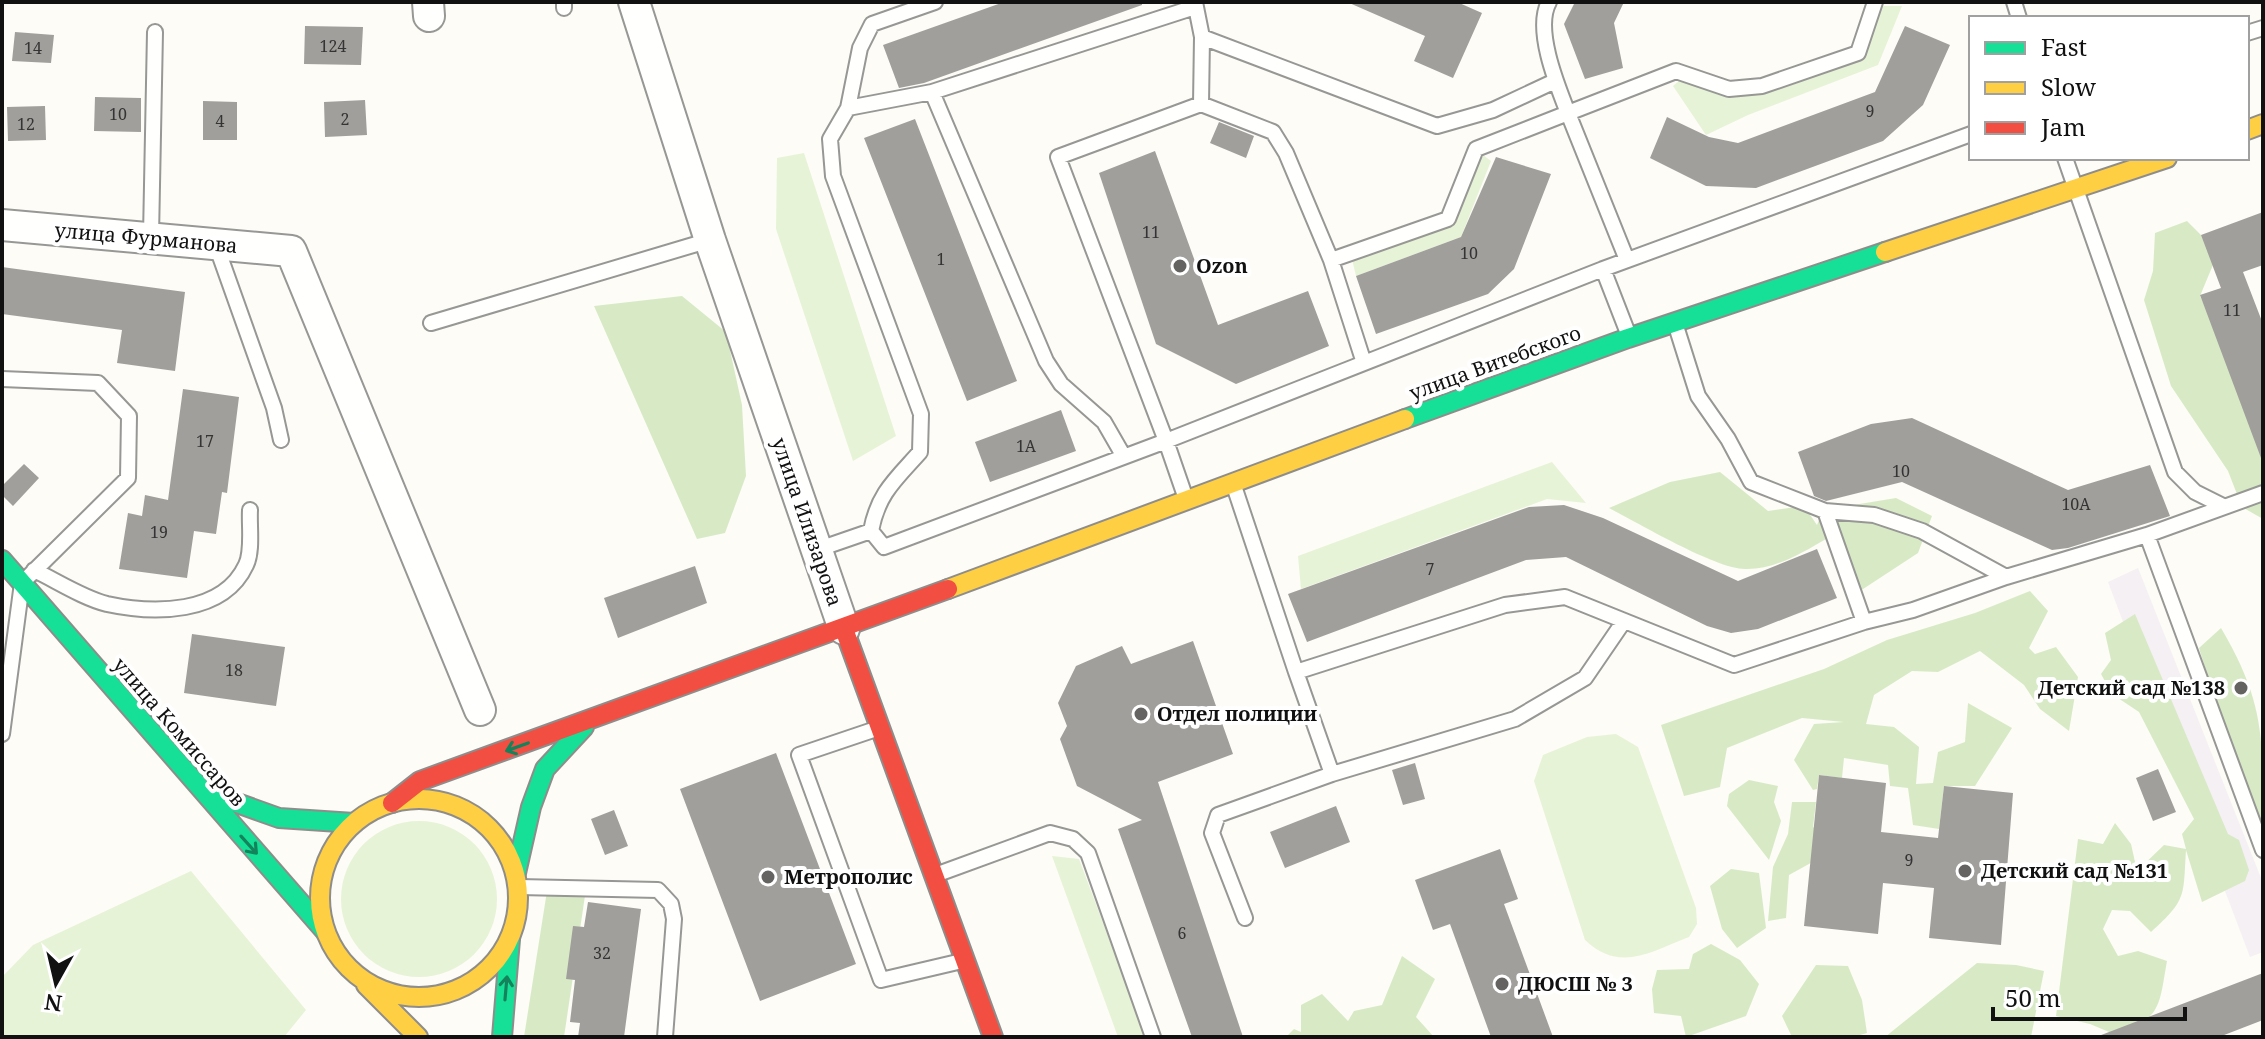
<svg xmlns="http://www.w3.org/2000/svg" width="2265" height="1039" viewBox="0 0 2265 1039" font-family="'Noto Serif',serif">
<style>
.industrial{fill:#f5f0f3}
.green{fill:#e7f3d7}
.forest{fill:#d8eac5}
.building{fill:#a19f9c}
.lines{fill:none;stroke-linecap:round;stroke-linejoin:round}
.lane-casing{stroke:#979795;stroke-width:18}
.street-casing{stroke:#979795;stroke-width:34}
.fast-casing{stroke:#8e8d8b;stroke-width:22}
.slow-casing{stroke:#8e8d8b;stroke-width:22}
.jam-casing{stroke:#8e8d8b;stroke-width:22}
.lane{stroke:#fffffe;stroke-width:14}
.street{stroke:#fffffe;stroke-width:30}
.fast{stroke:#16e098;stroke-width:18}
.slow{stroke:#ffcf43;stroke-width:18}
.jam{stroke:#f24e42;stroke-width:18}
.oneway{stroke:#14835b}
.poi-dot{fill:#646362;stroke:#fff;stroke-width:3}
.labels{text-anchor:middle;stroke-width:8;stroke-linejoin:round;paint-order:stroke}
.number-label{font-size:16px;fill:#353434}
.street-label{font-size:20px;fill:#111;stroke:#fff}
.poi-label{font-size:20px;font-weight:bold;fill:#111;stroke:#fff;text-anchor:start}
</style>
<rect width="100%" height="100%" fill="#fdfcf7"/>
<!-- industrial -->
<path class="industrial" d="M 2138,568 L 2263,883 L 2263,952 L 2250,957 L 2108,582 Z"/>
<!-- green -->
<path class="green" d="M 1879,6 L 1902,6 L 1878,65 L 1748,115 L 1706,135 L 1673,86 L 1685,76 L 1737,97 L 1854,59 Z
M 1479,152 L 1491,161 L 1461,237 L 1356,276 L 1351,255 L 1454,224 Z
M 804,153 L 896,436 L 853,461 L 776,229 L 777,158 Z
M 1552,462 L 1586,503 L 1547,499 L 1301,589 L 1298,556 Z
M 1616,734 L 1638,747 L 1696,908 L 1697,924 L 1689,937 C 1650,952 1620,973 1585,940 L 1534,781 L 1543,755 L 1587,737 Z
M341 899a78 78 0 1 1 156 0a78 78 0 1 1-156 0Z
M 1052,856 L 1079,859 L 1146,1037 L 1118,1037 Z
M 191,871 L 306,1010 L 284,1037 L 2,1037 L 2,977 L 33,945 Z"/>
<!-- forest -->
<path class="forest" d="M 2187,221 L 2201,235 L 2215,260 L 2200,296 L 2263,431 L 2263,519 L 2242,507 L 2228,471 L 2171,386 L 2144,300 L 2153,271 L 2155,233 Z
M 682,296 L 726,332 L 742,405 L 746,476 L 725,533 L 697,539 L 594,306 Z
M 1720,472 L 1768,511 L 1804,506 L 1817,525 L 1823,510 L 1896,498 L 1932,516 L 1918,553 L 1860,591 L 1826,539 C 1802,553 1774,570 1745,569 C 1716,569 1638,523 1609,508 L 1670,482 Z
M 2030,591 L 2048,611 L 2029,648 L 2035,654 L 2056,647 L 2078,677 L 2069,731 L 2040,709 L 2024,685 L 1980,651 L 1938,672 L 1912,671 L 1874,695 L 1866,724 L 1894,727 L 1919,747 L 1916,784 L 1933,783 L 1938,752 L 1965,742 L 1968,703 L 2012,728 L 1975,786 L 1944,786 L 1939,829 L 1913,825 L 1908,788 L 1890,786 L 1888,765 L 1844,758 L 1842,778 L 1819,775 L 1817,789 L 1813,790 L 1794,760 L 1814,724 L 1844,722 L 1802,718 L 1727,748 L 1720,787 L 1684,796 L 1661,725 L 1824,669 L 1887,640 L 1975,613 Z
M 2135,614 L 2228,834 L 2239,840 L 2249,870 L 2245,881 L 2202,902 L 2186,850 C 2183,895 2188,899 2151,932 L 2130,911 L 2112,910 L 2103,929 L 2118,956 L 2138,951 L 2167,961 C 2159,1006 2162,1014 2121,1037 L 2090,1024 L 2056,1016 L 2078,839 L 2103,844 L 2115,823 L 2131,844 L 2137,871 L 2164,845 L 2186,849 L 2182,834 L 2194,819 L 2139,712 L 2112,694 L 2101,674 L 2111,660 L 2105,633 Z
M 2221,628 C 2265,703 2263,738 2263,825 L 2223,726 L 2199,648 Z
M 1749,780 L 1778,786 L 1774,802 L 1781,821 L 1769,860 L 1727,806 L 1729,794 Z
M 1792,802 L 1816,802 L 1813,827 L 1828,838 L 1818,859 L 1789,875 L 1786,918 L 1768,921 L 1773,867 L 1788,834 Z
M 1731,869 L 1759,873 L 1766,928 L 1737,948 L 1722,929 L 1710,886 Z
M 586,889 L 564,1037 L 524,1037 L 547,891 Z
M 1711,944 L 1740,960 L 1759,984 L 1746,1016 L 1686,1037 L 1681,1016 L 1654,1013 L 1652,989 L 1657,970 L 1689,969 L 1693,954 Z
M 1402,956 L 1435,979 L 1416,1017 L 1434,1037 L 1286,1037 L 1294,1029 L 1301,1032 L 1301,1005 L 1322,994 L 1348,1021 L 1354,1011 L 1382,1005 Z
M 1977,963 L 2016,965 L 2044,971 L 2031,1037 L 1885,1037 Z
M 1816,965 L 1848,966 L 1862,1000 L 1867,1033 L 1853,1037 L 1792,1037 L 1782,1016 Z"/>
<!-- building -->
<path class="building" d="M 1004,2 L 1142,2 L 1142,5 L 924,83 L 899,88 L 883,45 Z
M 1347,2 L 1457,2 L 1482,13 L 1453,78 L 1414,61 L 1425,36 Z
M 1575,2 L 1624,2 L 1614,23 L 1623,68 L 1585,79 L 1564,24 Z
M 305,26 L 363,27 L 361,65 L 304,64 Z
M 1905,26 L 1950,45 L 1923,105 L 1883,141 L 1756,188 L 1706,186 L 1650,158 L 1667,117 L 1709,137 L 1738,143 L 1875,92 Z
M 15,32 L 54,35 L 51,63 L 12,61 Z
M 95,97 L 141,98 L 141,132 L 94,131 Z
M 365,100 L 367,135 L 325,137 L 324,102 Z
M 203,101 L 237,102 L 237,140 L 203,140 Z
M 45,106 L 46,140 L 8,141 L 7,107 Z
M 915,119 L 1017,381 L 967,401 L 864,138 Z
M 1219,122 L 1254,136 L 1246,158 L 1210,143 Z
M 1155,151 L 1218,325 L 1308,291 L 1329,346 L 1236,384 L 1156,344 L 1099,173 Z
M 1496,157 L 1551,174 L 1514,269 L 1488,294 L 1376,334 L 1356,276 L 1461,237 Z
M 2263,212 L 2263,265 L 2243,272 L 2263,324 L 2261,458 L 2200,295 L 2221,288 L 2201,235 Z
M 2,267 L 185,292 L 175,371 L 117,363 L 122,330 L 2,314 Z
M 183,389 L 239,397 L 227,493 L 222,492 L 216,534 L 194,531 L 187,578 L 119,569 L 128,513 L 142,516 L 145,495 L 168,500 Z
M 1061,410 L 1076,451 L 990,482 L 975,442 Z
M 1912,418 L 2068,490 L 2150,465 L 2170,516 L 2068,548 L 2052,550 L 1902,482 L 1826,501 L 1814,496 L 1798,452 L 1871,424 Z
M 24,464 L 39,478 L 13,506 L 2,495 L 2,486 Z
M 1564,505 L 1603,518 L 1738,581 L 1817,549 L 1837,598 L 1758,629 L 1731,633 L 1707,626 L 1566,557 L 1526,560 L 1307,642 L 1288,594 L 1529,507 Z
M 695,566 L 707,603 L 618,638 L 604,598 Z
M 192,634 L 285,647 L 276,706 L 184,693 Z
M 1193,641 L 1233,754 L 1158,782 L 1243,1037 L 1192,1037 L 1118,829 L 1142,820 L 1077,786 L 1060,739 L 1067,726 L 1058,703 L 1076,666 L 1122,646 L 1131,664 Z
M 776,753 L 856,964 L 760,1001 L 680,789 Z
M 1415,763 L 1425,799 L 1403,805 L 1392,770 Z
M 2158,769 L 2176,812 L 2153,821 L 2136,778 Z
M 1819,775 L 1886,783 L 1881,832 L 1938,838 L 1944,786 L 2013,793 L 2001,945 L 1929,938 L 1934,888 L 1883,883 L 1878,934 L 1804,926 Z
M 1336,806 L 1350,842 L 1285,868 L 1270,832 Z
M 614,810 L 628,846 L 605,855 L 591,819 Z
M 1500,849 L 1518,899 L 1504,904 L 1553,1037 L 1491,1037 L 1450,924 L 1433,930 L 1415,880 Z
M 588,902 L 641,909 L 624,1037 L 578,1037 L 580,1023 L 570,1022 L 575,980 L 566,979 L 573,926 L 584,927 Z
M 2263,973 L 2263,1020 L 2219,1037 L 2096,1037 Z"/>
<g class="lines">
<!-- lane casing -->
<g class="lane-casing">
<path id="lane" d="M 935,2 L 872,24 L 860,48 L 848,108 L 830,139 L 833,176 L 921,414 L 920,452 C 896,479 878,493 871,531 L 884,547 L 1166,441 L 1058,157 L 1201,104 L 1202,37 L 1195,2
M 1549,2 C 1534,29 1557,85 1568,113 L 1676,71 L 1729,89 L 1762,86 L 1858,53 L 1875,2
M 2014,2 L 2019,18
M 564,8 L 564,2
M 2247,33 L 2263,28
M 1202,37 L 1437,126 L 1493,110 L 1555,81
M 1201,104 L 1273,132 L 1286,153 L 1331,260
M 848,108 L 932,92
M 2065,158 L 2175,472 L 2195,492 L 2223,506
M 151,236 L 155,32
M 216,245 L 274,408 L 281,440
M 1603,269 L 1629,336
M 431,323 L 710,240
M 1364,363 L 1331,260 L 1448,219 L 1476,149 L 1568,113 L 1627,260
M 2,379 L 98,383 L 129,416 L 128,478 L 22,583 L 2,734
M 1123,455 L 1104,422 L 1061,384 L 1046,361 L 932,92 L 1195,7
M 1234,486 L 1296,672
M 2263,493 L 2147,535 L 2263,850
M 1185,496 L 1166,441 L 1603,269 L 1971,134
M 1825,511 L 1874,515 L 1922,531 L 2006,577 L 2147,535
M 816,550 L 871,531
M 34,570 C 57,581 83,598 107,604 C 153,614 223,615 246,565 C 253,551 249,526 250,510
M 1864,622 L 1913,610 L 2006,577
M 876,729 L 799,755 L 881,980 L 962,961
M 1332,774 L 1515,719 L 1585,678 L 1624,621
M 938,874 L 1050,833 L 1073,839 L 1088,853 L 1153,1037
M 519,887 L 658,890 L 671,904 L 674,919 L 665,1037
M 1245,918 L 1212,833 L 1218,815 L 1332,774 L 1296,672 L 1505,605 L 1565,597 L 1734,665 L 1864,622 L 1825,511 L 1751,482 L 1728,439 L 1698,396 L 1676,326"/>
</g>
<!-- street casing -->
<g class="street-casing">
<path id="street" d="M 428,2 L 429,16
M 634,2 L 710,240 L 844,629
M 2,225 L 291,251 L 480,710"/>
</g>
<!-- fast casing -->
<g class="fast-casing">
<path id="fast" d="M 1405,419 L 1628,338 L 1885,252
M 2,560 L 325,931
M 209,793 L 279,818 L 354,823
M 516,873 L 531,807 L 545,769 L 584,727
M 502,1037 L 510,939"/>
</g>
<!-- slow casing -->
<g class="slow-casing">
<path id="slow" d="M 2247,130 L 2263,124
M 1885,252 L 2167,158
M 948,589 L 1405,419
M320 898a99 99 0 1 1 198 0a99 99 0 1 1-198 0Z
M 366,985 L 418,1037"/>
</g>
<!-- jam casing -->
<g class="jam-casing">
<path id="jam" d="M 844,629 L 993,1037
M 392,803 L 420,781 L 948,589"/>
</g>
<!-- lane -->
<use href="#lane" class="lane"/>
<!-- street -->
<use href="#street" class="street"/>
<!-- fast -->
<use href="#fast" class="fast"/>
<!-- slow -->
<use href="#slow" class="slow"/>
<!-- jam -->
<use href="#jam" class="jam"/>
</g>
<!-- one-way arrows -->
<defs><path id="oneway-shaft" d="M-6 0H5M1.5-3L5.5 0L1.5 3" fill="none" stroke-width="1.6" stroke-linecap="round" stroke-linejoin="round" transform="scale(2)"/></defs>
<g class="oneway">
<use href="#oneway-shaft" transform="translate(517 747) rotate(160)"/>
<use href="#oneway-shaft" transform="translate(249 845) rotate(48)"/>
<use href="#oneway-shaft" transform="translate(506 988) rotate(-85)"/>
</g>
<!-- markers -->
<g class="poi-dot">
<circle cx="1180" cy="266" r="8"/>
<circle cx="2241" cy="688" r="8"/>
<circle cx="1141" cy="714" r="8"/>
<circle cx="1965" cy="871" r="8"/>
<circle cx="768" cy="877" r="8"/>
<circle cx="1502" cy="984" r="8"/>
</g>
<g class="labels">
<!-- number labels -->
<g class="number-label">
<text x="333" y="52">124</text>
<text x="33" y="54">14</text>
<text x="1870" y="117">9</text>
<text x="118" y="120">10</text>
<text x="345" y="125">2</text>
<text x="220" y="127">4</text>
<text x="26" y="130">12</text>
<text x="1151" y="238">11</text>
<text x="1469" y="259">10</text>
<text x="941" y="265">1</text>
<text x="2232" y="316">11</text>
<text x="205" y="447">17</text>
<text x="1026" y="452">1А</text>
<text x="1901" y="477">10</text>
<text x="2076" y="510">10А</text>
<text x="159" y="538">19</text>
<text x="1430" y="575">7</text>
<text x="234" y="676">18</text>
<text x="1909" y="866">9</text>
<text x="1182" y="939">6</text>
<text x="602" y="959">32</text>
</g>
<!-- street labels -->
<g class="street-label">
<text transform="translate(146 238) rotate(5)" y="7">улица Фурманова</text>
<text transform="translate(1495 363) rotate(-20)" y="7">улица Витебского</text>
<text transform="translate(807 522) rotate(71)" y="7">улица Илизарова</text>
<text transform="translate(179 732) rotate(49)" y="7">улица Комиссаров</text>
</g>
<!-- poi labels -->
<g class="poi-label">
<text x="1196" y="273">Ozon</text>
<text x="2225" y="695" text-anchor="end">Детский сад №138</text>
<text x="1157" y="721">Отдел полиции</text>
<text x="1981" y="878">Детский сад №131</text>
<text x="784" y="884">Метрополис</text>
<text x="1518" y="991">ДЮСШ № 3</text>
</g>
</g>
<!-- border -->
<rect width="2265" height="1039" fill="none" stroke="#111111" stroke-width="8"/>
<!-- legend -->
<rect x="1969" y="16" width="280" height="144" fill="#ffffff" stroke="#a0a0a0" stroke-width="2"/>
<rect x="1985" y="42" width="40" height="12" fill="#16e098" stroke="#a0a0a0" stroke-width="2"/>
<text x="2041" y="56" font-size="24" fill="#111111">Fast</text>
<rect x="1985" y="82" width="40" height="12" fill="#ffcf43" stroke="#a0a0a0" stroke-width="2"/>
<text x="2041" y="96" font-size="24" fill="#111111">Slow</text>
<rect x="1985" y="122" width="40" height="12" fill="#f24e42" stroke="#a0a0a0" stroke-width="2"/>
<text x="2041" y="136" font-size="24" fill="#111111">Jam</text>
<!-- north arrow -->
<g transform="translate(56 983) rotate(188)" stroke="#ffffff" stroke-width="6" paint-order="stroke">
<path d="M0-6L14 30L0 20L-14 30Z" fill="#111111"/>
<text y="-12" font-size="22" font-weight="bold" text-anchor="middle" fill="#111111">N</text>
</g>
<!-- scale -->
<path d="M1993 1007v12h192v-12" fill="none" stroke="#111111" stroke-width="4"/>
<text x="2005" y="1007" font-size="24" fill="#111111" stroke="#ffffff" stroke-width="6" paint-order="stroke">50 m</text>
</svg>
